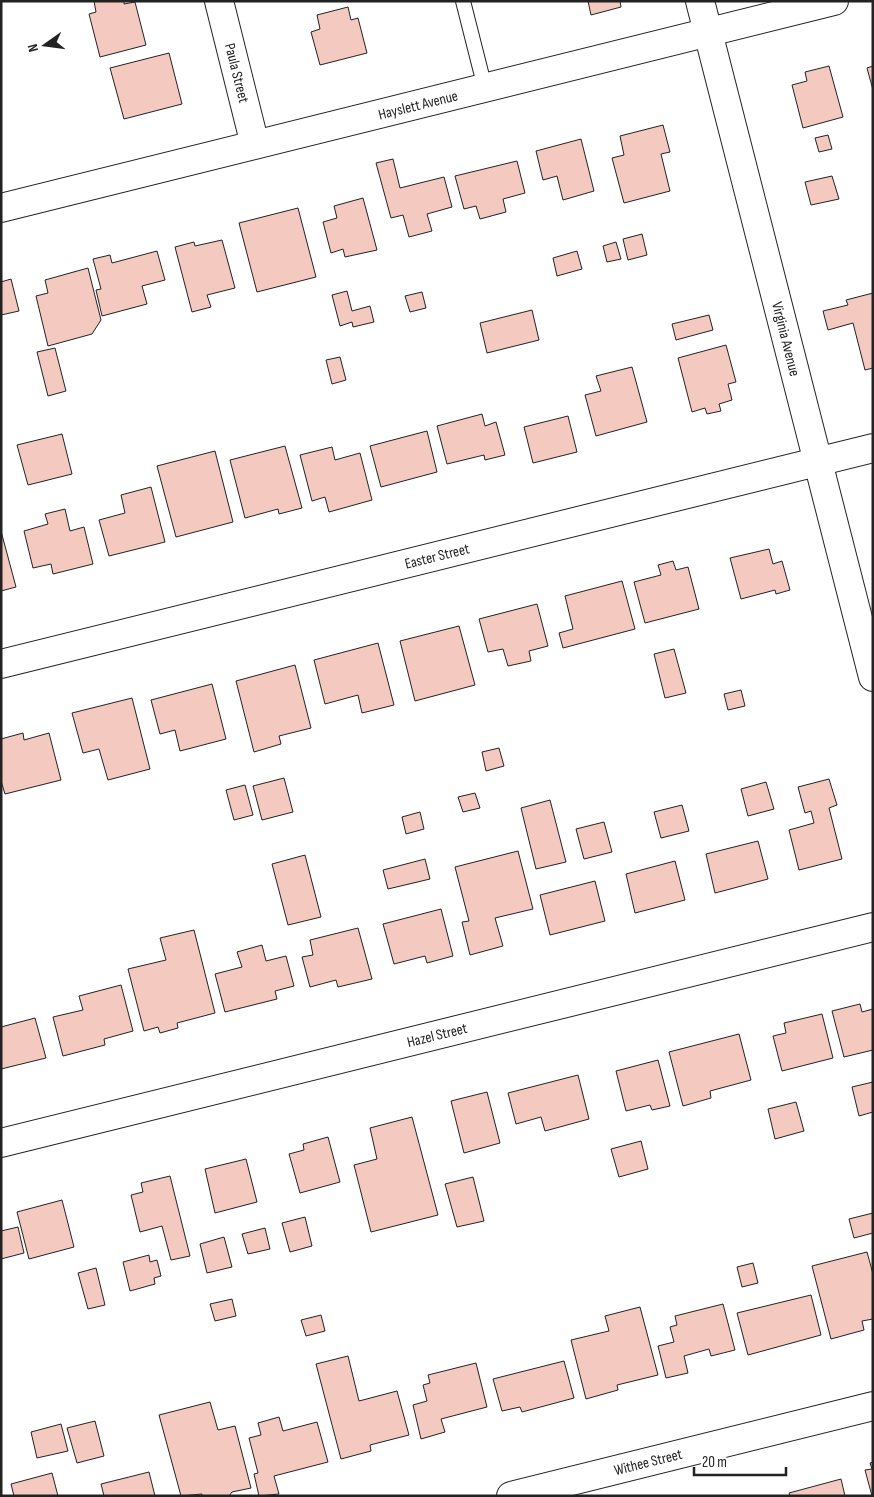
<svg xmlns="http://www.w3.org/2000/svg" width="874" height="1497" viewBox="0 0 874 1497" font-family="'Sofia Sans Condensed',sans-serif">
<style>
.building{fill:#f3c9c0;stroke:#222}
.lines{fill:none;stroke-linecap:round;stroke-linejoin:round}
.lane-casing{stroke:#222;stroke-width:16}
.street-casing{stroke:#222;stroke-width:30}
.secondary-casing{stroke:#222;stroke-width:30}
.lane{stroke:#fff;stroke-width:14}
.street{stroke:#fff;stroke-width:28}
.secondary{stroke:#fff;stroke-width:28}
.labels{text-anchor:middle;stroke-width:4;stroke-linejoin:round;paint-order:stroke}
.street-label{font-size:15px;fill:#222;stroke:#fff}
</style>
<rect width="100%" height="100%" fill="#fff"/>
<!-- building -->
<path class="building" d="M 94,1 L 124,1 L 124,4 L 135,2 L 146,45 L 100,57 L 89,14 L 96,12 Z
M 588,1 L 620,1 L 621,7 L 591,15 Z
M 348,7 L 351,20 L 358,18 L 367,53 L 320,65 L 311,32 L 320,29 L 317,15 Z
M 169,53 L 182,104 L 124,119 L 110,68 Z
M 829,66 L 843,117 L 803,128 L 792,85 L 807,81 L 805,72 Z
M 873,66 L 873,90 L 867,68 Z
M 663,125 L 670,152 L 661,154 L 670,191 L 624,203 L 612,158 L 624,155 L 620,136 Z
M 828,135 L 832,149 L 819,152 L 815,138 Z
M 581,139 L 594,191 L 563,200 L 557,176 L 543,180 L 536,151 Z
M 393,159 L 400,188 L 444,177 L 452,207 L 427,214 L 432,231 L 409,237 L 403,215 L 391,218 L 376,163 Z
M 517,161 L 525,193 L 503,199 L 506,212 L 480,219 L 476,206 L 464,209 L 455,176 Z
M 832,176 L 839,199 L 811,205 L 805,182 Z
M 363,198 L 377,250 L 345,257 L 343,249 L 331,253 L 323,222 L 337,218 L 334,206 Z
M 298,208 L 316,277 L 257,292 L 239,223 Z
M 642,234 L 647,255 L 628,260 L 623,239 Z
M 222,240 L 235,288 L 207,295 L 211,307 L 192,312 L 175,247 L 194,242 L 195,246 Z
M 616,242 L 621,259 L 607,262 L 603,246 Z
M 157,251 L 165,280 L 142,286 L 147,304 L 102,316 L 96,290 L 101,289 L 93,259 L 110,255 L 112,263 Z
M 577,251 L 582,269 L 557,276 L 553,258 Z
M 88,268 L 101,320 L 92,334 L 48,346 L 36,296 L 48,293 L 45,280 Z
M 11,279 L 19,311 L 1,315 L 1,282 Z
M 347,291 L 352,311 L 370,306 L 374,322 L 353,327 L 352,322 L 340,326 L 332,295 Z
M 422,292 L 426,308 L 410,312 L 405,296 Z
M 873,293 L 873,368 L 865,370 L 853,323 L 828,330 L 823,311 L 848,305 L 846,300 Z
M 532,310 L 539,340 L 487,353 L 480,323 Z
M 709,315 L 713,330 L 676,340 L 672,324 Z
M 726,345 L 736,382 L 728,384 L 732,400 L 719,404 L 721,411 L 707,414 L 705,408 L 692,412 L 678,358 Z
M 55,348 L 66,391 L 48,396 L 37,352 Z
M 340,357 L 346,380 L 332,384 L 326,360 Z
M 632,367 L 647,422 L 596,436 L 585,395 L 601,391 L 596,376 Z
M 482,414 L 485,426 L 496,422 L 505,455 L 485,460 L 484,455 L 447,464 L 437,426 Z
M 568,416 L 577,452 L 533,463 L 524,427 Z
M 427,431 L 437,472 L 381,487 L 370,446 Z
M 62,434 L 72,474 L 28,485 L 17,445 Z
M 285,446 L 302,508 L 279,514 L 278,509 L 245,518 L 230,460 Z
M 332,447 L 335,460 L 360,453 L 372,500 L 329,512 L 325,497 L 312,501 L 300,455 Z
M 215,451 L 233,522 L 176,537 L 157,466 Z
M 151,487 L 165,542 L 109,556 L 99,520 L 125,513 L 121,495 Z
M 65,509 L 70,531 L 84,527 L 93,564 L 53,574 L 51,564 L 33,568 L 24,531 L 48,524 L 45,514 Z
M 1,531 L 16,587 L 1,591 Z
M 769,549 L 773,564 L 782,561 L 790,590 L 776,594 L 775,590 L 741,599 L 730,558 Z
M 673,561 L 676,570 L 688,567 L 699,609 L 645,623 L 634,582 L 661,575 L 658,565 Z
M 622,581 L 635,629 L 563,648 L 559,633 L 573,629 L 565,596 Z
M 537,604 L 548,646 L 529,651 L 531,661 L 508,666 L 503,649 L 488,652 L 479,619 Z
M 459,626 L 475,685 L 415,701 L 400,641 Z
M 378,643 L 394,705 L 362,713 L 358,695 L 325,704 L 314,660 Z
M 674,649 L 686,693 L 665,698 L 654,654 Z
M 295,665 L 311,728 L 279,736 L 281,744 L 254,752 L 236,681 Z
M 212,684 L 226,739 L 180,751 L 175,730 L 160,734 L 151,700 Z
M 741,690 L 745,706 L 728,710 L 724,694 Z
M 132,698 L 150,769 L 108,780 L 99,749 L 83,753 L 72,713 Z
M 23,733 L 24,740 L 49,733 L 61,780 L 5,794 L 1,781 L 1,739 Z
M 499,748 L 504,766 L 486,771 L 482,752 Z
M 284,778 L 293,812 L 262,820 L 253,786 Z
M 829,779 L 837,805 L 829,808 L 842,859 L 799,870 L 789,830 L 814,823 L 811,811 L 805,813 L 798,787 Z
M 766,782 L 774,809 L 748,816 L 741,789 Z
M 245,785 L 253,815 L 234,820 L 226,790 Z
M 475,793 L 480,808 L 463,812 L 458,797 Z
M 550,800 L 566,862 L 536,869 L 521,808 Z
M 682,805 L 689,831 L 661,838 L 654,812 Z
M 420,812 L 424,829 L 406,834 L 402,817 Z
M 604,822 L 612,852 L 584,859 L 576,829 Z
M 758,841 L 768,879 L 715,893 L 706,854 Z
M 518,851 L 533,909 L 495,918 L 503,946 L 470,955 L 462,922 L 469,921 L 455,867 Z
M 305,855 L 321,917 L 288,925 L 272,864 Z
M 425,859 L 430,879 L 388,889 L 383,870 Z
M 675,861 L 685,900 L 635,913 L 626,874 Z
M 595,881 L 605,921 L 550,935 L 540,895 Z
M 441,909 L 453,956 L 427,963 L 425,956 L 394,964 L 383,924 Z
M 358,928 L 372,979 L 338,987 L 336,980 L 310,987 L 302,957 L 313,955 L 310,940 Z
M 194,930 L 215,1013 L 177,1023 L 178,1028 L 160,1033 L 158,1027 L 144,1031 L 128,969 L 166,960 L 160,938 Z
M 262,945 L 266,961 L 286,956 L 294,986 L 275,991 L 277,999 L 225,1012 L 215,974 L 242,967 L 237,952 Z
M 121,985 L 133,1031 L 104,1039 L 105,1045 L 63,1056 L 53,1017 L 83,1010 L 79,996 Z
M 860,1004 L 862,1012 L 873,1009 L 873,1050 L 844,1057 L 832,1011 Z
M 822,1014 L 833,1058 L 782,1071 L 773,1036 L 786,1033 L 784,1023 Z
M 35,1018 L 46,1058 L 1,1069 L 1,1027 Z
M 739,1034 L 751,1080 L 710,1091 L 711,1098 L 683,1106 L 669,1052 Z
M 658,1060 L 670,1106 L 652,1110 L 650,1105 L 626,1111 L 616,1071 Z
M 578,1075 L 589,1119 L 545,1131 L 541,1117 L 516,1124 L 508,1093 Z
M 873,1082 L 873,1112 L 859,1116 L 852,1087 Z
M 487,1092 L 500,1143 L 464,1153 L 451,1101 Z
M 796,1102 L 804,1131 L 775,1139 L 768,1109 Z
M 412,1117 L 438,1215 L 371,1232 L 354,1165 L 377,1159 L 370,1128 Z
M 328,1137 L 340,1182 L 300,1193 L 289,1154 L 304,1150 L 303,1144 Z
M 641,1141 L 648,1169 L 619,1177 L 611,1149 Z
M 246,1159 L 257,1202 L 215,1213 L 205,1169 Z
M 170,1176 L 190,1256 L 171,1260 L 162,1226 L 140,1232 L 131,1195 L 143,1192 L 141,1183 Z
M 473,1177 L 484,1221 L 457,1227 L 445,1184 Z
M 62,1200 L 74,1247 L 29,1259 L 17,1212 Z
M 873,1213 L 873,1233 L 854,1238 L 849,1219 Z
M 305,1217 L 312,1246 L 290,1252 L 282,1223 Z
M 18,1227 L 24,1253 L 1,1259 L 1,1231 Z
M 265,1228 L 270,1249 L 248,1254 L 242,1234 Z
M 224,1237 L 232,1267 L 207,1273 L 200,1244 Z
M 867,1252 L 873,1274 L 873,1319 L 862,1321 L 864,1330 L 831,1339 L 812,1266 Z
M 149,1255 L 150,1262 L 157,1260 L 161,1276 L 154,1278 L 155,1284 L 130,1291 L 123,1262 Z
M 753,1263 L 758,1283 L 742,1287 L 737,1267 Z
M 96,1268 L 105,1305 L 88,1309 L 78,1273 Z
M 811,1295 L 821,1335 L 748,1355 L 737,1313 Z
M 232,1299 L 236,1316 L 215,1321 L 210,1304 Z
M 723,1304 L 735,1350 L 711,1356 L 709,1349 L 684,1356 L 688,1373 L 666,1378 L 658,1346 L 674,1342 L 670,1327 L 677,1325 L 675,1316 Z
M 640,1307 L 658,1375 L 617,1385 L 618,1390 L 586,1399 L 571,1340 L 609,1331 L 605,1316 Z
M 321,1315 L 325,1331 L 306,1336 L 301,1320 Z
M 348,1356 L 359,1401 L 397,1391 L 409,1435 L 370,1445 L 371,1451 L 341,1459 L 316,1364 Z
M 564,1361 L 574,1398 L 522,1412 L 520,1407 L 502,1411 L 493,1379 Z
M 476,1363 L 487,1407 L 441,1419 L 445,1432 L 421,1439 L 413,1405 L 427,1401 L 423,1385 L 430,1383 L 428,1375 Z
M 210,1402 L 218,1430 L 235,1426 L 251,1488 L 232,1492 L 229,1496 L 202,1496 L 202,1494 L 181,1496 L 159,1415 Z
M 279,1417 L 283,1431 L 317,1422 L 328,1462 L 274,1476 L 279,1494 L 259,1496 L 254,1474 L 258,1473 L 249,1438 L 261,1435 L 258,1423 Z
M 95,1421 L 104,1456 L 77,1463 L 67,1428 Z
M 61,1424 L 68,1451 L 37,1458 L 31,1432 Z
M 873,1462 L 873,1496 L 872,1496 L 865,1470 L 872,1469 L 870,1463 Z
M 149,1472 L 155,1496 L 104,1496 L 101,1484 Z
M 52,1473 L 58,1496 L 14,1496 L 11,1484 Z
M 841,1479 L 845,1496 L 790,1496 L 789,1493 Z"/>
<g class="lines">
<!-- lane casing -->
<g class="lane-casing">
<path id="lane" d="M 463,1 L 485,88"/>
</g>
<!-- street casing -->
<g class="street-casing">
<path id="street" d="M 219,1 L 255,145
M 1,208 L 834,1
M 1,664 L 873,448
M 1,1143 L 873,927
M 511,1496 L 873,1406"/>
</g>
<!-- secondary casing -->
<g class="secondary-casing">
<path id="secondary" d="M 700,1 L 873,677"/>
</g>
<!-- lane -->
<use href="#lane" class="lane"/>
<!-- street -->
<use href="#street" class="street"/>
<!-- secondary -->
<use href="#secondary" class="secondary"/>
</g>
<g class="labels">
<!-- street labels -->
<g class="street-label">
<text transform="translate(237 73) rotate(76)" y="5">Paula Street</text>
<text transform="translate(418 105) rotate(-14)" y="5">Hayslett Avenue</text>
<text transform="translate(786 339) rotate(76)" y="5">Virginia Avenue</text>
<text transform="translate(437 556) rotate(-14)" y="5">Easter Street</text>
<text transform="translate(437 1035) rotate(-14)" y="5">Hazel Street</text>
<text transform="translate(648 1462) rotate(-14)" y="5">Withee Street</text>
</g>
</g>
<!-- border -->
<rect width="874" height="1497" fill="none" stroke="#222222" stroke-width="5"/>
<!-- north arrow -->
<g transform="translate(45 45) rotate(256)" stroke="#ffffff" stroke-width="4" paint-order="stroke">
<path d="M0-4L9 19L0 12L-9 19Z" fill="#222222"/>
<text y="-8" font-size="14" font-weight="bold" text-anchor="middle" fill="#222222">N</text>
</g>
<!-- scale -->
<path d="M694 1467v8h92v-8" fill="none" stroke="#222222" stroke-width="2.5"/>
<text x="702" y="1467" font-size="15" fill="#222222" stroke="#ffffff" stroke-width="4" paint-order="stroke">20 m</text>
</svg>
